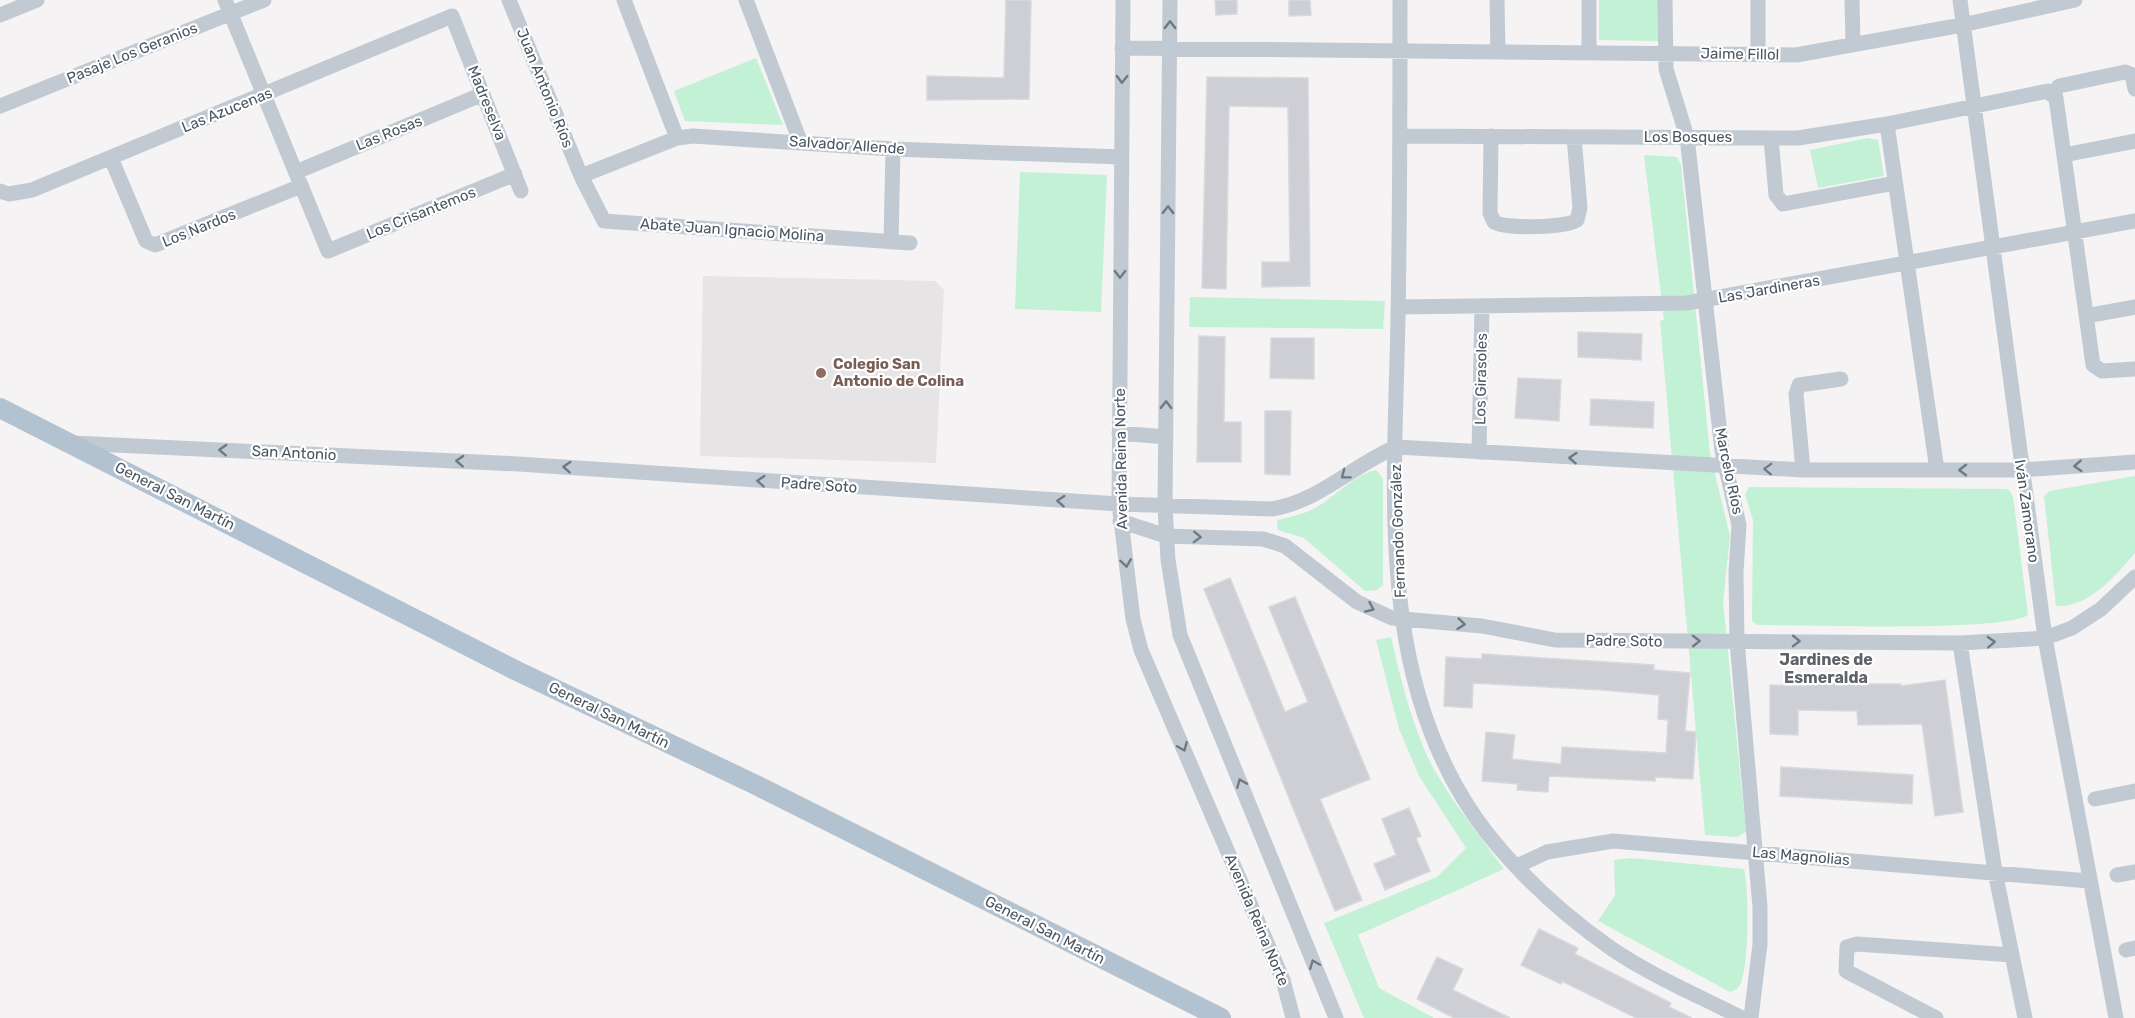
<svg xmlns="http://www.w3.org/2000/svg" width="2135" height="1018" viewBox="0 0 2135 1018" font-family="Rubik,sans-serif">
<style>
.education{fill:#e6e4e5}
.green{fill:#c3f1d5}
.building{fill:#cdcfd5;stroke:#d7d9de;stroke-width:1.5}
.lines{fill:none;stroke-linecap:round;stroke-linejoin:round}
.minor{stroke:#c1cad2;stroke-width:15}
.major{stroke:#b3c2d1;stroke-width:20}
.oneway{stroke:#6e7983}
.education-dot{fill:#8d6e63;stroke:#fff;stroke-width:2}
.labels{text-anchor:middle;stroke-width:4.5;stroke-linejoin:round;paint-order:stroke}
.street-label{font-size:15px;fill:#4a5661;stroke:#fff}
.education-label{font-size:15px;font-weight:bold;fill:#785e54;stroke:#fff;text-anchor:start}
.neighbourhood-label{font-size:16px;font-weight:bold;fill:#5f6368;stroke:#fff}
</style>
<rect width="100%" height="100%" fill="#f5f3f3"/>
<!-- education -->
<path class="education" d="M 703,276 L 935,281 L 944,290 L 936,463 L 700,456 Z"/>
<!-- green -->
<path class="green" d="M 1599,0 L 1659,0 L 1659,41 L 1599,40 Z
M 756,58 L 783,125 L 685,121 L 674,91 Z
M 1868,138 L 1878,140 L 1884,176 L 1818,188 L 1810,150 Z
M 1644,155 L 1677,157 L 1681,165 L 1710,454 L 1730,536 L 1723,602 L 1746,832 L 1737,837 L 1705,835 L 1660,321 L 1664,320 Z
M 1020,172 L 1107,175 L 1101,312 L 1015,309 Z
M 1190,297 L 1385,301 L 1383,329 L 1189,327 Z
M 1376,470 L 1383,478 L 1383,585 L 1377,590 L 1365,591 L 1304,538 L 1278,530 L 1277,520 C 1292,517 1304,514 1317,507 C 1337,495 1354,475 1376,470 Z
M 2135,476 L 2135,553 C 2115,576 2089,608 2056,606 L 2044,496 L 2050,491 Z
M 1749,487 L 2008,489 L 2013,496 L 2028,615 C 2005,632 1799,625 1757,625 L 1752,621 L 1753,520 L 1745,494 Z
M 1391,637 C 1400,676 1409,714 1425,751 C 1441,788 1479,835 1504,869 L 1358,935 L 1379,988 L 1434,1018 L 1364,1018 L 1324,923 L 1437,877 L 1466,848 L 1419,776 L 1399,729 L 1376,640 Z
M 1631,858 L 1744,869 C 1749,886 1750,975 1738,988 C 1736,990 1732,991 1730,992 L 1598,921 L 1615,895 L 1614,860 Z"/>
<!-- building -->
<path class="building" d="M 1006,0 L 1031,0 L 1029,99 L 927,100 L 927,76 L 1004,78 Z
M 1215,0 L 1237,0 L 1237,14 L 1216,15 Z
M 1289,0 L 1310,0 L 1311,15 L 1289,16 Z
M 1207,77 L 1308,78 L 1310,286 L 1262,287 L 1262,262 L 1290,262 L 1288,107 L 1229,106 L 1226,289 L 1202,288 Z
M 1578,332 L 1642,334 L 1641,360 L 1578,357 Z
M 1199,336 L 1225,337 L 1224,422 L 1241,422 L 1241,462 L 1197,462 Z
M 1271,338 L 1314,338 L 1314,379 L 1270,378 Z
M 1518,378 L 1561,380 L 1559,421 L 1515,418 Z
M 1591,399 L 1654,402 L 1653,428 L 1590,425 Z
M 1265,411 L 1291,411 L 1290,475 L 1265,474 Z
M 1230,578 L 1285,712 L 1308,702 L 1269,607 L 1295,597 L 1370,779 L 1320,799 L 1362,900 L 1335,911 L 1204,589 Z
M 1482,654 L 1654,665 L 1654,670 L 1690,673 L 1685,731 L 1696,732 L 1693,779 L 1655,777 L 1655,781 L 1549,776 L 1548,792 L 1517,790 L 1518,784 L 1482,781 L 1486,732 L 1515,735 L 1512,759 L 1561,764 L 1562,747 L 1666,753 L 1668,720 L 1658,719 L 1659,695 L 1602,690 L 1473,683 L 1472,708 L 1444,706 L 1446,657 L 1482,659 Z
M 1806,680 L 1837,681 L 1837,684 L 1901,684 L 1901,686 L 1945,680 L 1963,812 L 1935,816 L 1922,724 L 1858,725 L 1857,711 L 1798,710 L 1798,735 L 1770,734 L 1770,685 L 1806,686 Z
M 1781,767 L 1913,775 L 1912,804 L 1780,796 Z
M 1409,808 L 1421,836 L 1416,838 L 1430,871 L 1385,890 L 1374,864 L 1396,855 L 1382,819 Z
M 1539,929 L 1578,948 L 1575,954 L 1671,1003 L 1669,1007 L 1692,1018 L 1636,1018 L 1562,981 L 1561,984 L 1521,965 Z
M 1437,957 L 1463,969 L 1453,990 L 1510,1018 L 1454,1018 L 1417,999 Z"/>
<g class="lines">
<!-- minor -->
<path class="minor" d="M 225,0 L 328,251 L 515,174
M 509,0 L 581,176 L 604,221 L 910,243
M 624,0 L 677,138
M 746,0 L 800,141
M 1123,0 L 1119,504 L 1133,619 L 1141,650 L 1283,980 L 1293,1018
M 1170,0 L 1165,506 L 1168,560 L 1180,635 L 1336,1018
M 1400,0 C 1400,106 1400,212 1398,318 C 1395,493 1373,686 1487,833 C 1522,877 1566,917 1612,949 C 1652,976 1699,996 1742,1018
M 1497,0 L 1498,52
M 1589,0 L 1589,52
M 1665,0 L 1666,69 L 1687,137 L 1722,451 L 1739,525 L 1736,572 L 1737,641 L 1760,907 L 1760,944 L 1751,1018
M 1758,0 L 1758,54
M 1852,0 L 1853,45
M 1960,0 L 2045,638 L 2116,1018
M 0,15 L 37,0
M 1122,48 L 1796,55 L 1962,25 L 2075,0
M 2052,95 L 2059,86 L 2125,72 L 2132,75 L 2135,89
M 0,106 L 264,0
M 1887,124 L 1937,470
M 1401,136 L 1798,138 L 1887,124 L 2048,91 L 2056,98 L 2093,365 L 2102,371 L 2135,369
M 1491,136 L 1490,213 L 1494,222 C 1505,229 1567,228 1577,220 L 1580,208 L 1574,137
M 1771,138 L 1776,195 L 1783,204 L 1895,183
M 2064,155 L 2135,141
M 111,158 L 146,241 L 155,245 L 301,186
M 296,172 L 483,94
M 581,176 L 677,138 L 693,136 L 893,149 L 1121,157
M 0,191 L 9,194 L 32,190 L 452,16 L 521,191
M 891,242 L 893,149
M 1398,307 L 1687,303 L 2135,221
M 2086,316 L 2135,307
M 1119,433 L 1166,437
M 73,443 L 518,464 L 1119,504 L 1272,509 C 1320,501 1353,465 1396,447 L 1803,470 L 2021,470 L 2135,462
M 1479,452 L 1482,306
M 1803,470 L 1796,394 L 1799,385 L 1841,379
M 1120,521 L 1166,536 L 1263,539 L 1285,546 L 1357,602 L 1392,618 L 1482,626 L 1555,640 L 1960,643 L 2045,638 L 2072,628 L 2101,609 L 2135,577
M 1960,643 L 1995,872 L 2025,1018
M 2095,799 L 2135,791
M 1517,866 L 1547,852 L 1613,841 L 2089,881
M 2117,875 L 2135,872
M 2126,950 L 2135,948
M 1936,1018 L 1846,971 L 1847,947 L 1857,944 L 2012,955"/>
<!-- major -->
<path class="major" d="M 0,408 L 517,671 L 756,785 L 1221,1018"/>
</g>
<!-- one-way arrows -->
<defs><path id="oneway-chevron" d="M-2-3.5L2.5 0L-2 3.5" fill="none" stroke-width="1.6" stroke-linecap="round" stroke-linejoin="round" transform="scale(1.5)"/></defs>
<g class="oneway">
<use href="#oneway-chevron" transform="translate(1170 25) rotate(-90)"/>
<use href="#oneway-chevron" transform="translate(1122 79) rotate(91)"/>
<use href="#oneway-chevron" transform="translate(1168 210) rotate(-89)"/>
<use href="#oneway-chevron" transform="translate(1120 274) rotate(90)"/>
<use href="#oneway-chevron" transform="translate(1166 405) rotate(-89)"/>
<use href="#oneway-chevron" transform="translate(223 450) rotate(-177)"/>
<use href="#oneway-chevron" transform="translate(1573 458) rotate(-176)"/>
<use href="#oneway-chevron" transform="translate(460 461) rotate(-177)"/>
<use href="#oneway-chevron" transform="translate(2078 466) rotate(176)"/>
<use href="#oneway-chevron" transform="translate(567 467) rotate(-176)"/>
<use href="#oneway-chevron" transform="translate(1768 469) rotate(-178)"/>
<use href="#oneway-chevron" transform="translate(1963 470) rotate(180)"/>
<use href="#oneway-chevron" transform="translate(1345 475) rotate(143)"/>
<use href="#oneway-chevron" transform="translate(761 481) rotate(-176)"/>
<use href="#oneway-chevron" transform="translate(1061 501) rotate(-176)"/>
<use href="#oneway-chevron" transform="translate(1197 537) rotate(2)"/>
<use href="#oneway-chevron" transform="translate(1126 563) rotate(82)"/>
<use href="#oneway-chevron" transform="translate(1370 608) rotate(24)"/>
<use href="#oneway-chevron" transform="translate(1461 624) rotate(6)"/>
<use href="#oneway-chevron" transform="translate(1696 641) rotate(-1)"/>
<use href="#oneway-chevron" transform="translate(1796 641) rotate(1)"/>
<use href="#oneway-chevron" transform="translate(1991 642) rotate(-3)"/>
<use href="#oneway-chevron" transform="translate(1183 747) rotate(67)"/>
<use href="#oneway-chevron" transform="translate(1241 783) rotate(-112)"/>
<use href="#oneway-chevron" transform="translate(1314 964) rotate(-112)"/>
</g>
<!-- markers -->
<circle class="education-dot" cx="821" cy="373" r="6"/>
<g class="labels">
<!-- street labels -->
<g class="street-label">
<text transform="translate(132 53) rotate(-22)" y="5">Pasaje Los Geranios</text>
<text transform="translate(1740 54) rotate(1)" y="5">Jaime Fillol</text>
<text transform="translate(545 88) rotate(68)" y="5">Juan Antonio Ríos</text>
<text transform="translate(487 103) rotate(68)" y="5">Madreselva</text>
<text transform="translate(227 110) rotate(-22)" y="5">Las Azucenas</text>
<text transform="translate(389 133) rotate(-22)" y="5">Las Rosas</text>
<text x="1688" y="142">Los Bosques</text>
<text transform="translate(847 145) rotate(4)" y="5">Salvador Allende</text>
<text transform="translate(421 213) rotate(-22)" y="5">Los Crisantemos</text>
<text transform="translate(199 228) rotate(-22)" y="5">Los Nardos</text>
<text transform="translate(732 230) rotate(4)" y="5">Abate Juan Ignacio Molina</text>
<text transform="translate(1769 289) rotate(-10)" y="5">Las Jardineras</text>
<text transform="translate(1481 379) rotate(-89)" y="5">Los Girasoles</text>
<text transform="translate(294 453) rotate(3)" y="5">San Antonio</text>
<text transform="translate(1121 459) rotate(-91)" y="5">Avenida Reina Norte</text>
<text transform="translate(1729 471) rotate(78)" y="5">Marcelo Ríos</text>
<text transform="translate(819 485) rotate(4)" y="5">Padre Soto</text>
<text transform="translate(175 496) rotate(27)" y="5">General San Martín</text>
<text transform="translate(2027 511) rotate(82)" y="5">Iván Zamorano</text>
<text transform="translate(1398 531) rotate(-92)" y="5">Fernando González</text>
<text transform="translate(1624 641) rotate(1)" y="5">Padre Soto</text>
<text transform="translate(609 715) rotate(26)" y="5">General San Martín</text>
<text transform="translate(1801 856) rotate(5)" y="5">Las Magnolias</text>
<text transform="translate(1257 920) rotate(67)" y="5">Avenida Reina Norte</text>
<text transform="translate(1045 930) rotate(27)" y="5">General San Martín</text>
</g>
<!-- education labels -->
<g class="education-label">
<text x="833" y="369">Colegio San<tspan x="833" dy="17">Antonio de Colina</tspan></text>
</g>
<!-- neighbourhood labels -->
<g class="neighbourhood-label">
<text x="1826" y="665">Jardines de<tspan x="1826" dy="18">Esmeralda</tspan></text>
</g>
</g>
</svg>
